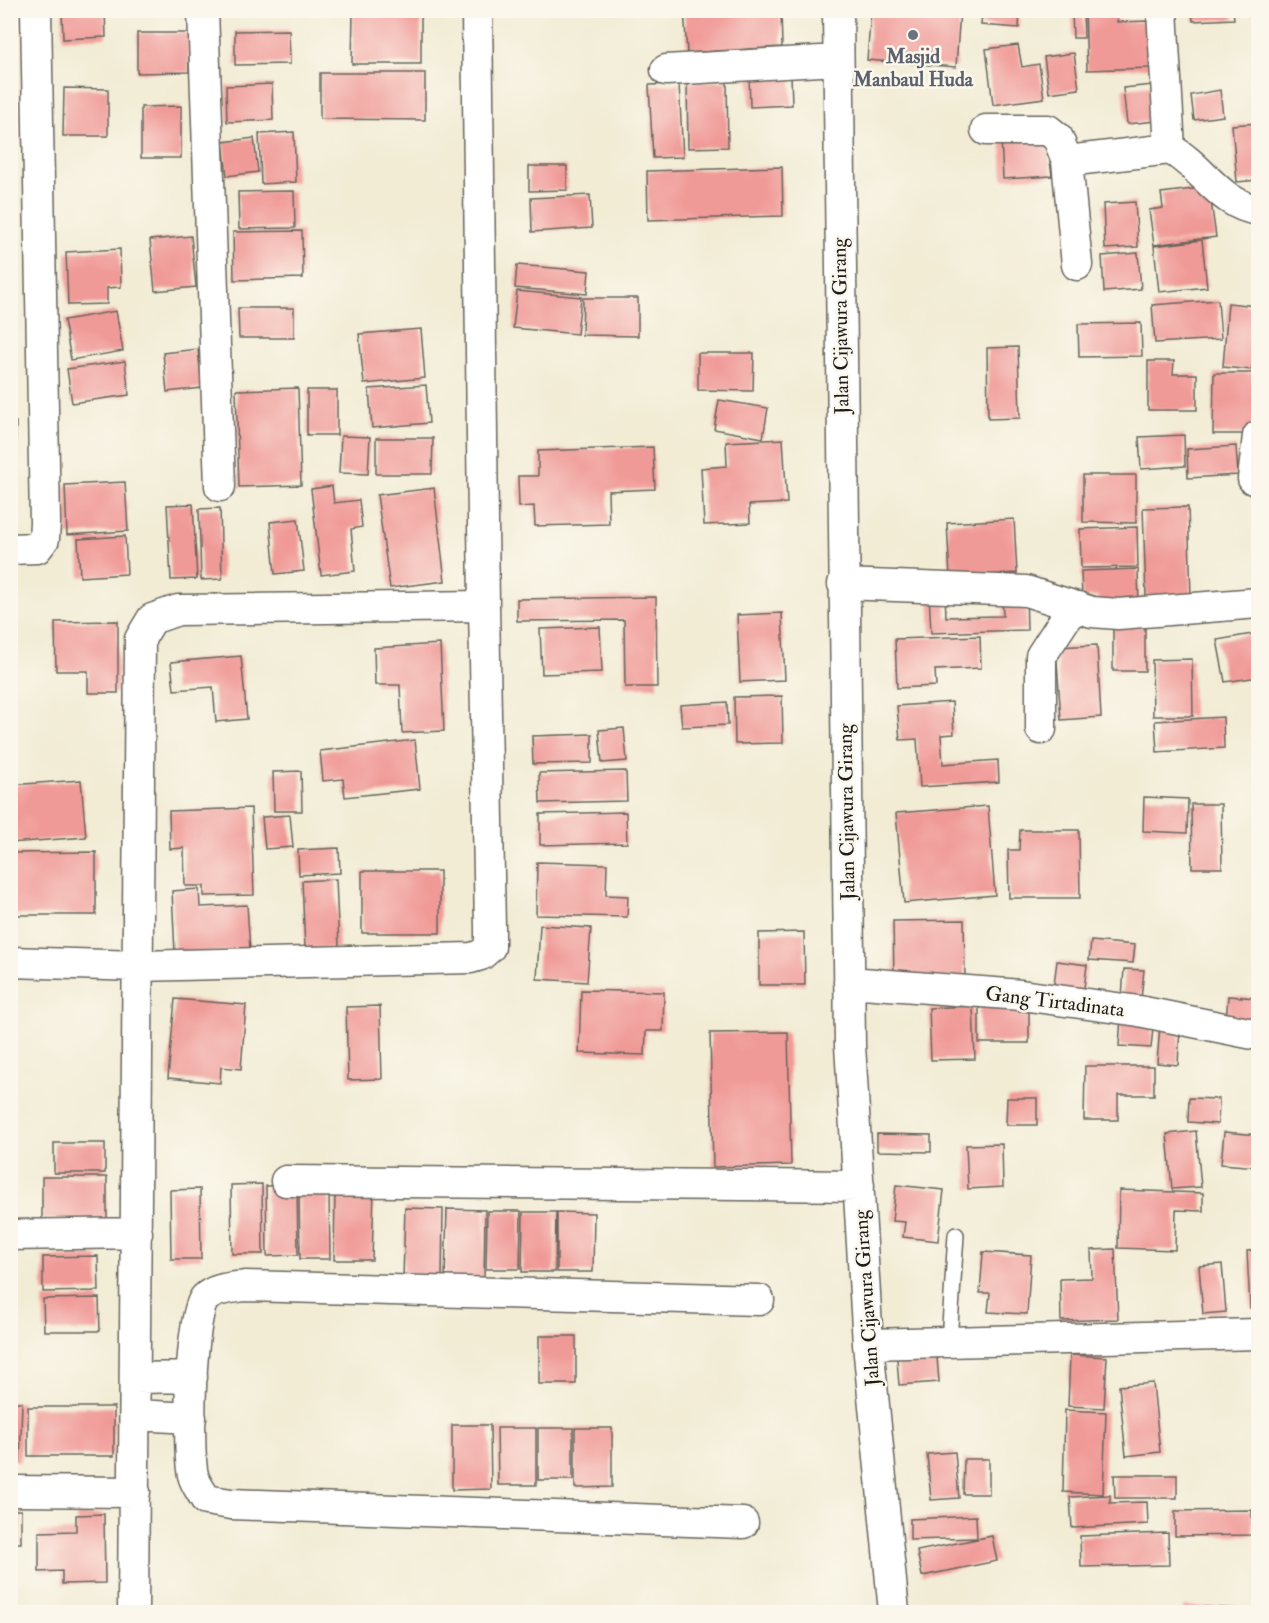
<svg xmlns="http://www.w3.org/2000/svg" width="1269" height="1623" viewBox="0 0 1269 1623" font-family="'IM FELL Double Pica',serif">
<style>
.building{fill:#f09a97}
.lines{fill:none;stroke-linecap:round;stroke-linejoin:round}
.lane-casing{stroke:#67655d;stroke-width:18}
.street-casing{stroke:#67655d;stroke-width:33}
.lane{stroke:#fff;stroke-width:15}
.street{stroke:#fff;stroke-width:30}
.worship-dot{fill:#6b7280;stroke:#fbf7ec;stroke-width:2}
.labels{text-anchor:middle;stroke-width:5;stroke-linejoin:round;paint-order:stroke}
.worship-label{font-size:20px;font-weight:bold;fill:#5b616d;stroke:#fbf7ec}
.street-label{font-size:20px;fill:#1c1c1c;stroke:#fbf7ec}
</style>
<rect width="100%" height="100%" fill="#fbf7ec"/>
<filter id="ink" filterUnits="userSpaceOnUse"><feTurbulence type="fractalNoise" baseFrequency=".0167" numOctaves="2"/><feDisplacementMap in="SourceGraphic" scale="12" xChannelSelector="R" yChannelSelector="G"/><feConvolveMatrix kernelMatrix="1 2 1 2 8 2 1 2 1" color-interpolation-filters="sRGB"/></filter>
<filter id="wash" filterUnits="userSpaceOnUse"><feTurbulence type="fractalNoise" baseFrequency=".008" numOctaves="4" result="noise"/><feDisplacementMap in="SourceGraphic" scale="24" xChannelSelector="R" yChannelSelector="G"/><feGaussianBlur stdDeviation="1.35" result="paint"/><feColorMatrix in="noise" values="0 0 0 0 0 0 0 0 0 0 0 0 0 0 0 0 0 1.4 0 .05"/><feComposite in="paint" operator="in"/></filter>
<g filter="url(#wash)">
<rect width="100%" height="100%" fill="#f2ecd5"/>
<g id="blocks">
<!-- building -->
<path class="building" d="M 62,10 L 105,10 L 106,37 L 63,39 Z
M 353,10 L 421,10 L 421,64 L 352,64 Z
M 684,10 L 781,10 L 782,47 L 687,53 Z
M 871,10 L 960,10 L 956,67 L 867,60 Z
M 982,10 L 1020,10 L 1019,28 L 981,25 Z
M 1072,10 L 1083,10 L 1084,38 L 1073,38 Z
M 1085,10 L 1117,10 L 1117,22 L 1148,21 L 1150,68 L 1087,70 Z
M 1192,10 L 1233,10 L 1234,19 L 1193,21 Z
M 289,30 L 290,64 L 235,65 L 235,31 Z
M 137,33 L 189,33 L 189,72 L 137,73 Z
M 1018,45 L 1022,67 L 1039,64 L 1044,98 L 993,105 L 986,49 Z
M 1074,53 L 1079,89 L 1049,93 L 1044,57 Z
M 320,73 L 425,73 L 425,120 L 320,119 Z
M 791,74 L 792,105 L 750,107 L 749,75 Z
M 727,81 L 728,147 L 688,148 L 687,82 Z
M 272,84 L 273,120 L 227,122 L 226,86 Z
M 679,84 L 683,157 L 653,158 L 649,85 Z
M 1153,85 L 1157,121 L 1127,124 L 1123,88 Z
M 64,88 L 108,89 L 108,136 L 63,136 Z
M 1220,90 L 1223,116 L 1194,120 L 1191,95 Z
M 181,106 L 181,158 L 141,158 L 141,107 Z
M 1258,123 L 1258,180 L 1237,182 L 1232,125 Z
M 294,132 L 296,182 L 261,184 L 259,134 Z
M 1001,137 L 1047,139 L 1052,176 L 1003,179 Z
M 254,138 L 258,172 L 227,176 L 223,142 Z
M 529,166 L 567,166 L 567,190 L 529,191 Z
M 782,167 L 783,216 L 648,220 L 647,171 Z
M 1209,187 L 1216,237 L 1154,245 L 1149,210 L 1163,208 L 1161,193 Z
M 294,191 L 295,228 L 239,229 L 238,192 Z
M 590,195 L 592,228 L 532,232 L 531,198 Z
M 1135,202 L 1138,247 L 1105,249 L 1103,204 Z
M 302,231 L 303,278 L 234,280 L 233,232 Z
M 191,236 L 196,287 L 155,291 L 150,240 Z
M 1202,240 L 1207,287 L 1159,292 L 1154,246 Z
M 120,249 L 121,287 L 107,288 L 107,304 L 68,305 L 66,252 Z
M 1138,253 L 1141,289 L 1104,292 L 1102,256 Z
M 517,265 L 589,271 L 587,294 L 515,288 Z
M 517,291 L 581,297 L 577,334 L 513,328 Z
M 583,298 L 638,298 L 638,336 L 582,335 Z
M 1218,300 L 1221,339 L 1155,343 L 1152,305 Z
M 1228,303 L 1257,306 L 1252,370 L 1223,367 Z
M 238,308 L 294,308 L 294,338 L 239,338 Z
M 116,311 L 123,351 L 71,360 L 64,320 Z
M 1141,323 L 1142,356 L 1079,357 L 1078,324 Z
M 421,329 L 425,378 L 364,384 L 359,334 Z
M 1018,347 L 1020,418 L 988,419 L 987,348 Z
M 198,349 L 202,388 L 167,392 L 163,353 Z
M 698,353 L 754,353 L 753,391 L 698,390 Z
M 125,361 L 129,395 L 72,403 L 67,369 Z
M 1148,361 L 1174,361 L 1173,374 L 1197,374 L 1197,410 L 1148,410 Z
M 1214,373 L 1256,373 L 1255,434 L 1213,434 Z
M 426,385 L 429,423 L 372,428 L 369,389 Z
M 298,388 L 301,485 L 239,487 L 236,390 Z
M 307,390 L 337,390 L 337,435 L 307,435 Z
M 719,400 L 768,408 L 763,438 L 714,429 Z
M 10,422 L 16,422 L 14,501 L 10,500 Z
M 1184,435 L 1185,466 L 1141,469 L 1139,437 Z
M 341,436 L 370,437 L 368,474 L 339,473 Z
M 376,438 L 433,438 L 432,474 L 376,474 Z
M 783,439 L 787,503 L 749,505 L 750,523 L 704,525 L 701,468 L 727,466 L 726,442 Z
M 1236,446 L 1238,475 L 1188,478 L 1187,449 Z
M 653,447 L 655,489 L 608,491 L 609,524 L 535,526 L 534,506 L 519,507 L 518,476 L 538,476 L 538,451 Z
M 1083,475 L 1136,475 L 1136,523 L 1083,522 Z
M 125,482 L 128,531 L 67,535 L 65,485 Z
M 332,486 L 334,503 L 359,500 L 362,527 L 351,529 L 355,571 L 321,575 L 311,489 Z
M 434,488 L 445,581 L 390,588 L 377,495 Z
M 193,504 L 197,579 L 171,580 L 167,505 Z
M 1188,507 L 1191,596 L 1146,597 L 1143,508 Z
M 220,508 L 222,579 L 201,580 L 199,509 Z
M 298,519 L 304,571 L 275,574 L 270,522 Z
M 1014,519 L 1017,573 L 950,577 L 947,523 Z
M 1137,527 L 1138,567 L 1081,568 L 1080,529 Z
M 125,536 L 127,574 L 80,577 L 78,539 Z
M 1138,569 L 1139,608 L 1100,610 L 1099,597 L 1082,598 L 1081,571 Z
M 1026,591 L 1027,630 L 931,633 L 929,594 L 945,594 L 946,617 L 1003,616 L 1002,592 Z
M 656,597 L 657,687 L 625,687 L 624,620 L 517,621 L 517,599 Z
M 782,613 L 785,680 L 740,682 L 737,615 Z
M 118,621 L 118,693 L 88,693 L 88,671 L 56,671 L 55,622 Z
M 1113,626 L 1145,626 L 1145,671 L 1113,671 Z
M 600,627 L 602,672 L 542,674 L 540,629 Z
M 1258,633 L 1258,677 L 1225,682 L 1217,640 Z
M 980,636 L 981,668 L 935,670 L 936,686 L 897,688 L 895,639 Z
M 440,644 L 444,731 L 402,733 L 400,685 L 375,685 L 374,648 Z
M 1097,645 L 1101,717 L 1061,720 L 1056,647 Z
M 241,656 L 247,719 L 216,722 L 213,687 L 174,690 L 171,662 Z
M 1192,659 L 1193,716 L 1153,716 L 1152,660 Z
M 782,696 L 783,743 L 735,744 L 734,697 Z
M 727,702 L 728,725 L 682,727 L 680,705 Z
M 952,702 L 954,734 L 941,735 L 943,764 L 998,760 L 999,782 L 920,787 L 917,739 L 900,740 L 897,706 Z
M 1223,717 L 1224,748 L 1157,752 L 1155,721 Z
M 624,728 L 627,761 L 602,763 L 599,730 Z
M 592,734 L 592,763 L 533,764 L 532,736 Z
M 415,740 L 420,789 L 345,797 L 343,779 L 323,781 L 320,751 Z
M 301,771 L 302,811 L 274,811 L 273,772 Z
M 626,771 L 627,801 L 540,803 L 539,773 Z
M 81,780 L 86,837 L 10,843 L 10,785 Z
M 1144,797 L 1188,799 L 1187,833 L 1143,831 Z
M 1191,804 L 1221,804 L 1222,868 L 1192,868 Z
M 988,806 L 995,895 L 904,903 L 896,813 Z
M 251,808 L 254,895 L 204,896 L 204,886 L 185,886 L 184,848 L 170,849 L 169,811 Z
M 626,812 L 627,843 L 540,845 L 540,814 Z
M 290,815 L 293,847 L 265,849 L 262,817 Z
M 1020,830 L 1079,830 L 1080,898 L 1009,898 L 1008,850 L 1019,850 Z
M 339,848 L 340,873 L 299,875 L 298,850 Z
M 96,852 L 96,915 L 10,915 L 10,853 Z
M 537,862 L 607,864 L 606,895 L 628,896 L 627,917 L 536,915 Z
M 362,871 L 440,871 L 440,933 L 362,933 Z
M 336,879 L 339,948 L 305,949 L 302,881 Z
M 199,889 L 200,907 L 247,905 L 250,950 L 175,954 L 172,891 Z
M 964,920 L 965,977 L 894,979 L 893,921 Z
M 540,925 L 591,928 L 587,982 L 537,979 Z
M 804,932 L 805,985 L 759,985 L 759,933 Z
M 1091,941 L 1135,945 L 1133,963 L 1089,960 Z
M 1057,961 L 1087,965 L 1083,996 L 1053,992 Z
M 1124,969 L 1144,970 L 1141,999 L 1122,997 Z
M 581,990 L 664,992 L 663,1031 L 646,1031 L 645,1055 L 579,1053 Z
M 1228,996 L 1258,998 L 1258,1025 L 1226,1022 Z
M 175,999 L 246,1005 L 241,1069 L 221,1067 L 220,1083 L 168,1078 Z
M 979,1003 L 1029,1003 L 1029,1043 L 979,1043 Z
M 380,1006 L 382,1079 L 348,1080 L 346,1007 Z
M 973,1006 L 975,1059 L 931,1060 L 929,1008 Z
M 1121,1016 L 1154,1018 L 1151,1048 L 1119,1046 Z
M 1160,1025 L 1180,1026 L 1178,1065 L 1157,1063 Z
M 788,1032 L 791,1165 L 713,1167 L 710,1033 Z
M 1085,1066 L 1154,1066 L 1154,1095 L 1118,1095 L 1118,1120 L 1084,1120 Z
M 1007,1098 L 1037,1098 L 1037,1125 L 1006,1125 Z
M 1189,1098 L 1219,1099 L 1218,1124 L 1188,1122 Z
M 1196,1131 L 1201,1187 L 1172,1189 L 1167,1134 Z
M 1224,1132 L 1258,1135 L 1258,1167 L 1221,1164 Z
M 877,1134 L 931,1135 L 931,1152 L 877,1151 Z
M 54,1143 L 105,1143 L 105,1173 L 54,1173 Z
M 1002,1144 L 1003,1187 L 968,1189 L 966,1145 Z
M 42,1177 L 107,1177 L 107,1219 L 42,1219 Z
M 262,1184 L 263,1254 L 232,1254 L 231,1185 Z
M 297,1185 L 298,1255 L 267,1256 L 266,1186 Z
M 896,1185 L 944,1190 L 938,1241 L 903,1237 L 905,1222 L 892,1221 Z
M 200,1189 L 201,1259 L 171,1259 L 170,1190 Z
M 335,1189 L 374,1189 L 372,1260 L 334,1260 Z
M 299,1190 L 329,1190 L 330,1259 L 300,1259 Z
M 1119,1190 L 1203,1193 L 1203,1211 L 1176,1210 L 1175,1250 L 1118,1248 Z
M 405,1208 L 443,1209 L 442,1279 L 403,1279 Z
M 447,1209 L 485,1210 L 484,1279 L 445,1278 Z
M 487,1211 L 521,1211 L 520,1269 L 486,1269 Z
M 523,1212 L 556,1212 L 555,1272 L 522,1272 Z
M 557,1212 L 594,1213 L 593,1272 L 557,1272 Z
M 1115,1249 L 1118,1319 L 1061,1321 L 1060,1279 L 1092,1278 L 1091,1250 Z
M 1258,1250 L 1258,1308 L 1250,1308 L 1247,1251 Z
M 983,1252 L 1031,1255 L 1027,1314 L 988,1312 L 990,1293 L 980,1293 Z
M 98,1256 L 99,1291 L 43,1292 L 43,1257 Z
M 1222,1264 L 1226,1312 L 1203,1314 L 1199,1266 Z
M 99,1298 L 100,1331 L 44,1331 L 43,1299 Z
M 539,1336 L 576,1336 L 576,1384 L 539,1384 Z
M 936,1344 L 939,1382 L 899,1385 L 896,1347 Z
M 1070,1355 L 1107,1357 L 1104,1408 L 1068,1406 Z
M 1153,1383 L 1160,1452 L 1126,1456 L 1119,1386 Z
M 10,1402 L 22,1402 L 20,1462 L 10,1462 Z
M 28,1407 L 114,1407 L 114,1456 L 28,1456 Z
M 1065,1410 L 1106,1412 L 1103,1494 L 1063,1492 Z
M 452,1425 L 490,1425 L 491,1489 L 452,1490 Z
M 497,1428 L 536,1428 L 536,1485 L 498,1485 Z
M 538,1428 L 573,1428 L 573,1480 L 538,1480 Z
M 575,1428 L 612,1428 L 612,1487 L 575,1488 Z
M 955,1452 L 959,1498 L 931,1500 L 927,1454 Z
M 964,1459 L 989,1459 L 989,1494 L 963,1494 Z
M 1114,1475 L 1177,1475 L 1177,1498 L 1115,1498 Z
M 1110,1495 L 1110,1503 L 1147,1502 L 1148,1524 L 1072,1528 L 1070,1497 Z
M 10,1510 L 21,1510 L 21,1543 L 10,1543 Z
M 1252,1510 L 1253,1535 L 1175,1536 L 1175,1511 Z
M 104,1514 L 105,1583 L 62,1584 L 62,1571 L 39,1572 L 39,1532 L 76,1531 L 76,1515 Z
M 976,1516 L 977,1538 L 910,1540 L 910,1519 Z
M 1168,1533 L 1169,1565 L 1081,1567 L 1080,1536 Z
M 992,1536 L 997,1561 L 922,1576 L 917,1551 Z
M 1183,1606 L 1242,1609 L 1242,1612 L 1183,1612 Z"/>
</g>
</g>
<g filter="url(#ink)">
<use href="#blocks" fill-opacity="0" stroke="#67655d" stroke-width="1.5"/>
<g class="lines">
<!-- lane casing -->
<g class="lane-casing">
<path id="lane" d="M 949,1341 L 956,1235"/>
</g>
<!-- street casing -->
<g class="street-casing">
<path id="street" d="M 203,10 L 220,486
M 838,10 L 850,1045 L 868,1344 L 894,1612
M 1162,10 L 1170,149 C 1202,166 1220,205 1258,210
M 666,70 L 838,60
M 986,130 L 1048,130 L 1058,138 L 1067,161
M 1077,265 L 1067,161 L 1170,149
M 1253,479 L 1258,436
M 10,549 L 37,548 L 44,539 L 45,523 L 36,10
M 843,584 L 1026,591 L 1092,612 L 1118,614 L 1258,603
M 1041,729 L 1041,656 L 1067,616 L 1078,607
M 10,962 L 138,966 L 471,958 L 481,955 L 490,947 L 490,929 L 484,606
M 849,982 L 1021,995 L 1139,1011 L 1258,1035
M 286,1181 L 859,1186
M 10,1235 L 137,1233
M 868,1344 L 1258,1334
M 136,1378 L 192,1377
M 136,1415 L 191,1418
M 10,1491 L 135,1492
M 743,1523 L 231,1504 L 206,1500 C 202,1492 195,1484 193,1475 C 187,1452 190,1312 205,1298 C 215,1288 232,1288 245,1286 L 759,1300
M 133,1612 L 140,639 L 152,619 L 178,610 L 484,606 L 477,10"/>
</g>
<!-- lane -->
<use href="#lane" class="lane"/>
<!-- street -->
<use href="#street" class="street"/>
</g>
</g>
<!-- markers -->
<circle class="worship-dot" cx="913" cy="35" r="6"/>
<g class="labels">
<!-- worship labels -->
<g class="worship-label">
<text x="913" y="63">Masjid<tspan x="913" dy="23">Manbaul Huda</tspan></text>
</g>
<!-- street labels -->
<g class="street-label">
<text transform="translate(840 326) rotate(-91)" y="7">Jalan Cijawura Girang</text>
<text transform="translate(846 812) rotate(-91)" y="7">Jalan Cijawura Girang</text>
<text transform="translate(1055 1001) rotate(7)" y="7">Gang Tirtadinata</text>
<text transform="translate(866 1298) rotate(-94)" y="7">Jalan Cijawura Girang</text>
</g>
</g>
<!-- margin -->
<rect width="1269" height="1623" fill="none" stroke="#fbf7ec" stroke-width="36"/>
</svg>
